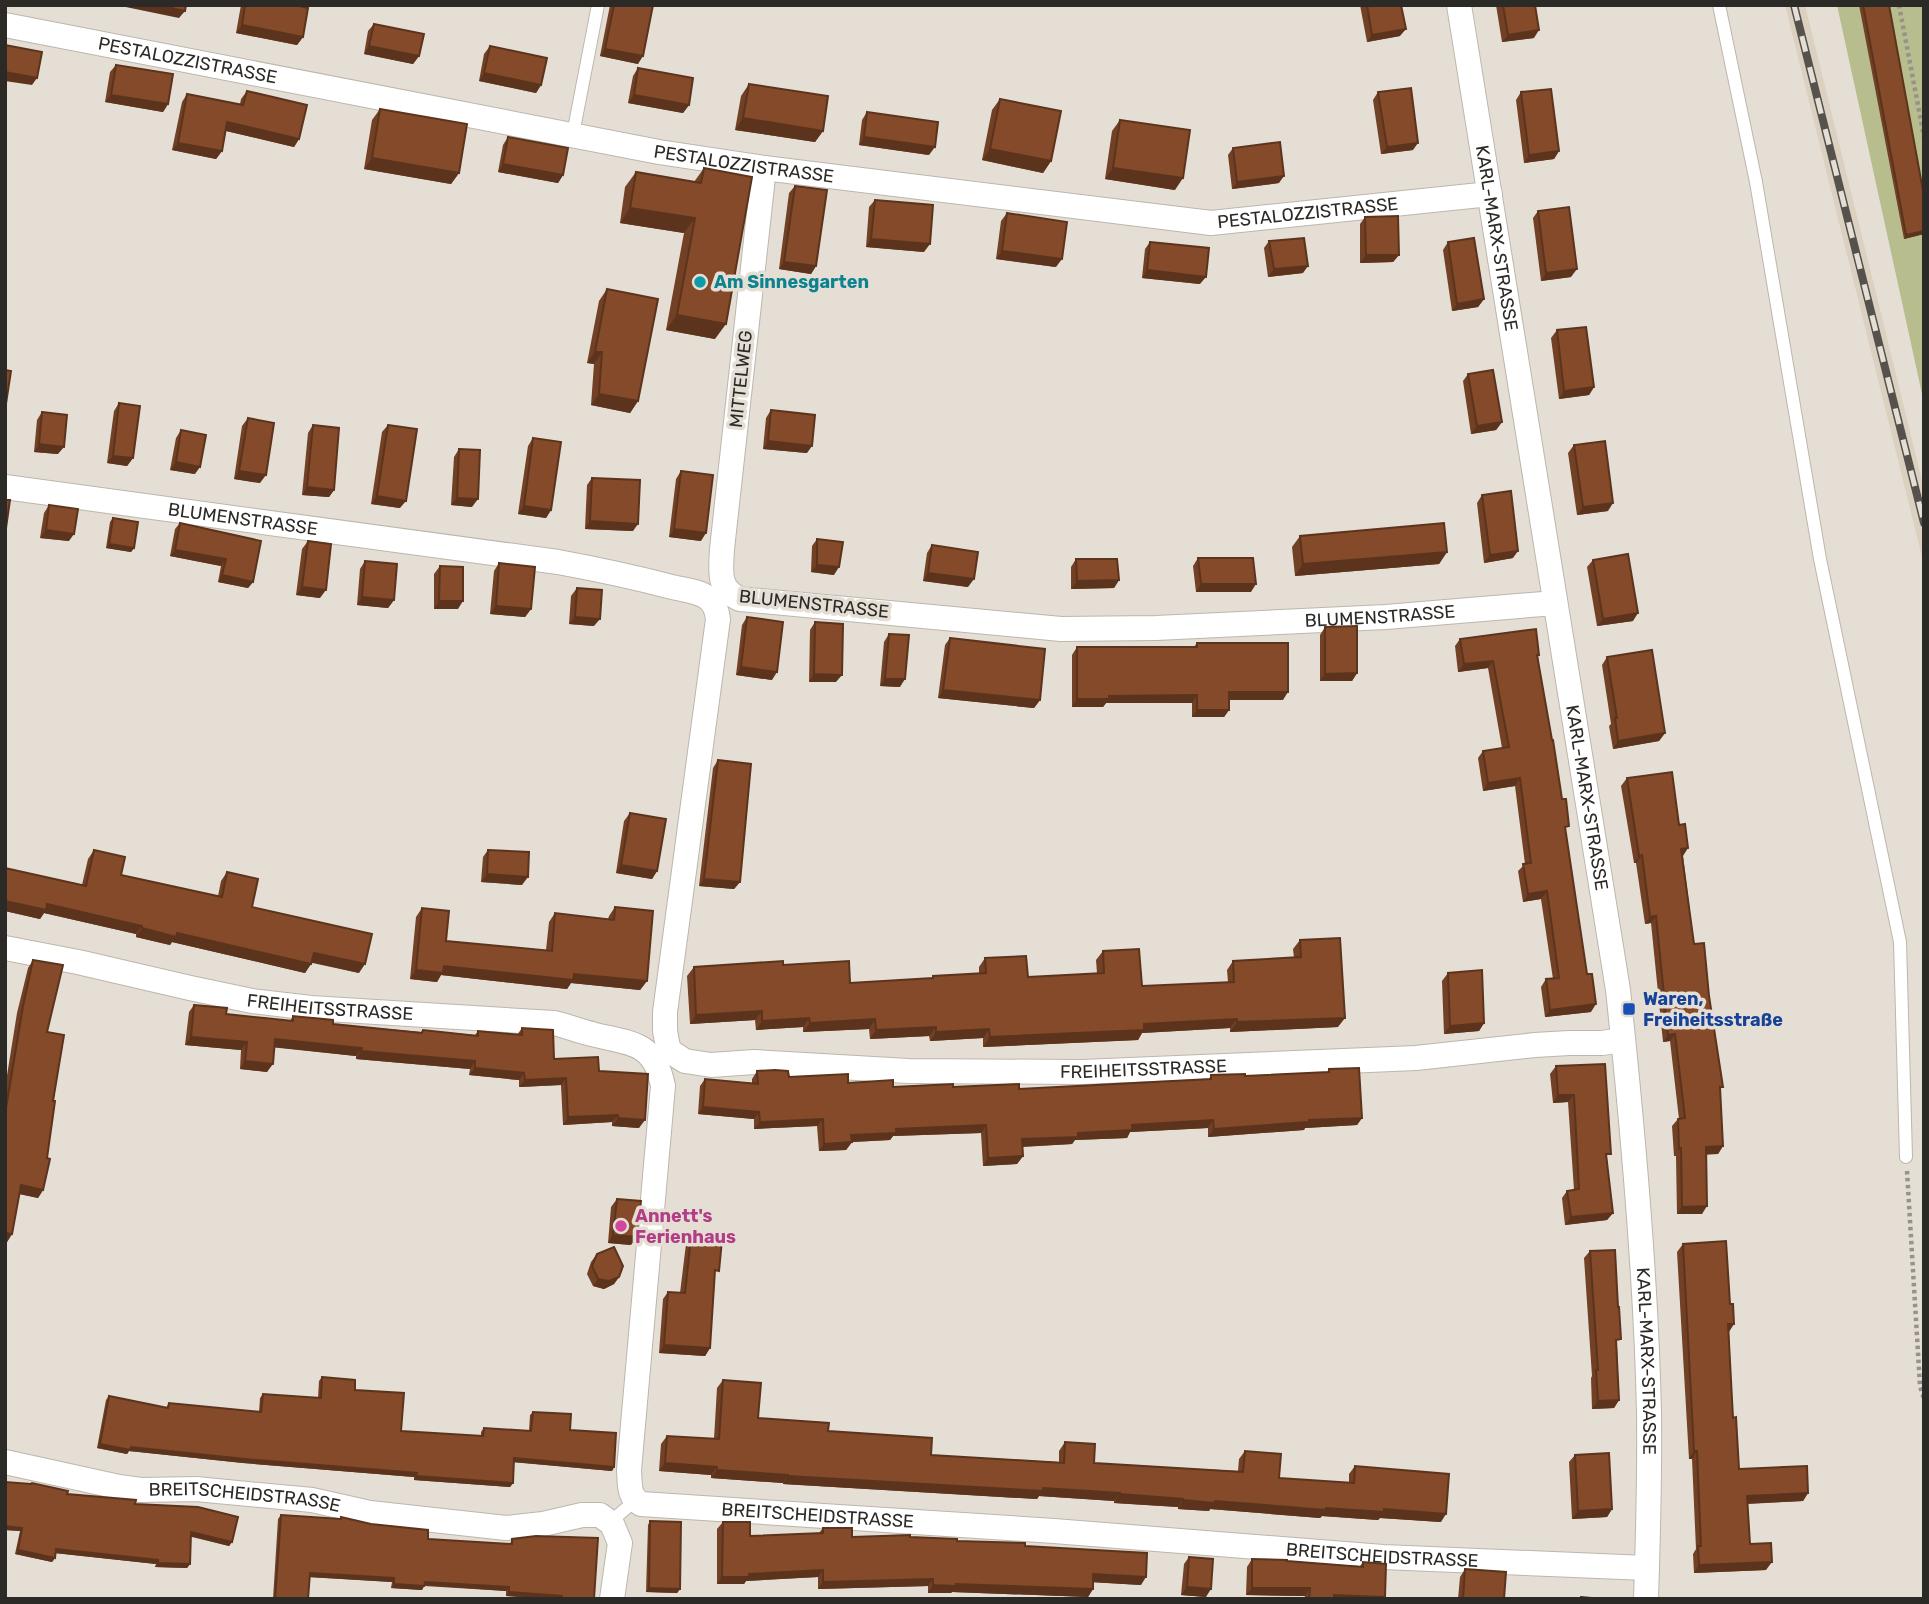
<svg xmlns="http://www.w3.org/2000/svg" width="1929" height="1604" viewBox="0 0 1929 1604" font-family="Rubik,sans-serif">
<style>
.built{fill:#dcd1c1}
.green{fill:#b7bd8d}
.lines{fill:none;stroke-linecap:round;stroke-linejoin:round}
.service-casing{stroke:#bcb6ad;stroke-width:14}
.minor-casing{stroke:#bcb6ad;stroke-width:26}
.path{stroke:#97928b;stroke-width:4.5;stroke-dasharray:3.5 3.5;stroke-linecap:butt}
.service{stroke:#fff;stroke-width:12}
.minor{stroke:#fff;stroke-width:24}
.rail-casing{stroke:#55524d;stroke-width:8}
.rail{stroke:#e5ded4;stroke-width:5;stroke-dasharray:16;stroke-linecap:butt}
.wall{fill:#724024}
.shaded-wall{fill:#5c341d}
.building{fill:#844a2a;stroke:#5c341d;stroke-width:2}
.culture-dot{fill:#0f9aa8;stroke:#e5ded4;stroke-width:2.5}
.transit-dot{fill:#1a4fb4;stroke:#e5ded4;stroke-width:2.5}
.hotel-dot{fill:#d1479c;stroke:#e5ded4;stroke-width:2.5}
.labels{text-anchor:middle;stroke-width:7;stroke-linejoin:round;paint-order:stroke}
.street-label{font-size:18px;fill:#2c2a26;stroke:#e5ded4}
.culture-label{font-size:18px;font-weight:bold;fill:#0d838f;stroke:#e5ded4;text-anchor:start}
.transit-label{font-size:18px;font-weight:bold;fill:#164399;stroke:#e5ded4;text-anchor:start}
.hotel-label{font-size:18px;font-weight:bold;fill:#b23c85;stroke:#e5ded4;text-anchor:start}
</style>
<rect width="100%" height="100%" fill="#e5ded4"/>
<!-- built -->
<path class="built" d="M 1785,5 L 1805,5 L 1924,488 L 1924,565 Z"/>
<!-- green -->
<path class="green" d="M 1837,5 L 1924,5 L 1924,403 Z"/>
<g class="lines">
<!-- service casing -->
<g class="service-casing">
<path id="service" d="M 1719,5 L 1756,182 L 1820,559 L 1900,942 L 1906,1157
M 573,134 L 598,5
M 610,1522 L 636,1500"/>
</g>
<!-- minor casing -->
<g class="minor-casing">
<g id="minor">
<path id="s1" d="M 1459,5 L 1618,990 C 1633,1130 1646,1273 1649,1413 C 1650,1475 1648,1537 1646,1599"/>
<path id="s2" d="M 5,25 L 659,152 L 764,168 L 1211,223 L 1490,194"/>
<path id="s3" d="M 764,168 L 722,549 C 721,571 717,589 740,599 L 1061,629 L 1156,628 L 1386,617 L 1555,603"/>
<path id="s4" d="M 5,487 L 558,562 C 596,569 634,577 672,587 C 684,590 700,591 709,599 C 715,604 717,611 718,619 L 665,1012 L 665,1031 L 668,1047 L 671,1052 L 685,1061 L 711,1065 L 754,1062 L 908,1071 L 1082,1072 L 1416,1058 L 1535,1045 L 1569,1043 L 1602,1043 L 1623,1040"/>
<path id="s5" d="M 5,948 L 78,962 L 190,988 L 252,1001 L 311,1008 L 554,1023 C 567,1026 579,1031 592,1034 C 629,1044 654,1040 663,1086 L 629,1470 C 630,1483 628,1497 641,1504 L 1054,1531 L 1383,1557 L 1647,1568"/>
<path id="s6" d="M 5,1462 L 119,1487 L 141,1490 L 196,1489 L 312,1500 L 370,1513 L 506,1528 L 543,1524 L 582,1515 L 600,1515 L 612,1524 L 620,1543 L 612,1599"/>
</g>
</g>
<!-- path -->
<path class="path" d="M 1899,5 L 1924,137
M 1907,1171 L 1920,1386 L 1924,1399"/>
<!-- service -->
<use href="#service" class="service"/>
<!-- minor -->
<use href="#minor" class="minor"/>
<!-- rail casing -->
<g class="rail-casing">
<path id="rail" d="M 1794,5 L 1924,523"/>
</g>
<!-- rail -->
<use href="#rail" class="rail"/>
</g>
<!-- wall -->
<path class="wall" d="M 241,5 L 295,5 L 303,37 L 297,45 L 236,33 Z
M 610,5 L 653,5 L 638,64 L 600,56 Z
M 1360,5 L 1401,5 L 1400,36 L 1367,42 Z
M 1496,5 L 1535,5 L 1534,38 L 1502,42 Z
M 1859,5 L 1889,5 L 1924,196 L 1924,234 L 1904,239 Z
M 374,24 L 419,56 L 413,64 L 364,54 L 368,31 Z
M 490,46 L 541,85 L 536,93 L 479,81 L 484,54 Z
M 116,65 L 168,104 L 163,112 L 105,102 L 110,72 Z
M 638,68 L 689,105 L 683,113 L 628,103 L 633,76 Z
M 749,84 L 823,131 L 815,142 L 735,130 L 741,96 Z
M 247,91 L 299,139 L 294,147 L 226,131 L 222,151 L 216,159 L 172,150 L 182,102 L 187,94 L 240,104 L 241,99 Z
M 1378,92 L 1413,150 L 1381,154 L 1373,100 Z
M 1521,92 L 1559,151 L 1554,159 L 1524,163 L 1516,100 Z
M 1000,99 L 1051,161 L 1043,173 L 982,160 L 992,110 Z
M 380,109 L 459,173 L 451,184 L 364,169 L 372,120 Z
M 867,112 L 929,155 L 859,145 L 862,120 Z
M 1120,120 L 1175,190 L 1105,179 L 1112,131 Z
M 508,137 L 563,175 L 558,183 L 498,172 L 503,145 Z
M 1233,148 L 1279,183 L 1232,189 L 1228,155 Z
M 704,168 L 715,339 L 666,330 L 684,233 L 620,223 L 625,187 L 636,172 L 694,182 Z
M 795,186 L 816,266 L 811,274 L 779,269 L 789,193 Z
M 875,200 L 924,252 L 866,247 L 869,207 Z
M 1538,211 L 1571,277 L 1541,281 L 1533,218 Z
M 1007,213 L 1056,267 L 996,259 L 1001,221 Z
M 1365,217 L 1399,255 L 1393,262 L 1360,263 L 1360,224 Z
M 1269,241 L 1303,273 L 1268,277 L 1264,248 Z
M 1150,242 L 1200,284 L 1142,278 L 1145,249 Z
M 1448,242 L 1484,299 L 1478,307 L 1452,311 L 1443,250 Z
M 607,289 L 638,401 L 630,413 L 591,405 L 594,364 L 587,363 L 599,301 Z
M 1557,330 L 1594,387 L 1589,395 L 1559,399 L 1551,338 Z
M 1468,374 L 1502,422 L 1496,430 L 1471,434 L 1463,381 Z
M 119,403 L 133,458 L 127,466 L 107,463 L 114,411 Z
M 771,410 L 807,453 L 763,449 L 766,418 Z
M 42,412 L 58,454 L 34,452 L 37,420 Z
M 248,418 L 260,483 L 234,479 L 242,426 Z
M 313,425 L 334,490 L 329,497 L 302,495 L 308,433 Z
M 388,425 L 400,508 L 371,504 L 382,432 Z
M 181,430 L 195,474 L 170,470 L 176,438 Z
M 533,438 L 551,510 L 546,518 L 518,514 L 528,446 Z
M 1574,445 L 1608,511 L 1577,515 L 1568,453 Z
M 459,449 L 472,507 L 451,505 L 454,457 Z
M 681,471 L 701,541 L 669,537 L 676,479 Z
M 592,478 L 633,531 L 585,529 L 587,485 Z
M 1482,495 L 1513,558 L 1484,563 L 1477,503 Z
M 49,505 L 69,541 L 40,538 L 44,513 Z
M 113,518 L 134,548 L 131,552 L 106,548 L 110,522 Z
M 180,523 L 198,528 L 253,582 L 248,588 L 218,582 L 221,566 L 170,556 L 175,529 Z
M 1300,536 L 1447,552 L 1439,564 L 1295,576 L 1292,547 Z
M 817,539 L 834,575 L 811,572 L 812,546 Z
M 308,541 L 320,598 L 296,595 L 302,549 Z
M 932,545 L 968,587 L 923,581 L 927,553 Z
M 1198,558 L 1251,592 L 1196,592 L 1193,566 Z
M 1076,559 L 1119,580 L 1114,588 L 1071,589 L 1071,567 Z
M 1593,560 L 1633,621 L 1597,626 L 1587,567 Z
M 365,561 L 394,600 L 388,608 L 357,605 L 360,569 Z
M 499,563 L 531,609 L 525,617 L 490,614 L 494,571 Z
M 440,566 L 458,609 L 434,609 L 434,574 Z
M 577,588 L 594,626 L 569,624 L 571,596 Z
M 747,617 L 772,680 L 736,675 L 742,625 Z
M 815,622 L 836,682 L 809,682 L 810,630 Z
M 1325,627 L 1357,673 L 1352,681 L 1320,681 L 1320,635 Z
M 889,634 L 900,687 L 880,686 L 884,642 Z
M 950,638 L 1040,700 L 1034,708 L 938,698 L 945,645 Z
M 1460,639 L 1539,655 L 1538,657 L 1566,831 L 1591,1012 L 1545,1017 L 1541,987 L 1546,979 L 1553,979 L 1541,899 L 1523,902 L 1518,871 L 1525,864 L 1515,786 L 1483,791 L 1478,758 L 1483,751 L 1502,748 L 1488,668 L 1458,672 L 1455,646 Z
M 1197,643 L 1283,700 L 1229,700 L 1229,710 L 1224,717 L 1192,717 L 1192,703 L 1106,703 L 1103,707 L 1072,707 L 1072,655 L 1077,647 L 1194,647 Z
M 1607,657 L 1665,733 L 1659,741 L 1613,749 L 1609,726 L 1611,724 L 1602,665 Z
M 718,760 L 740,882 L 734,889 L 699,886 L 713,768 Z
M 1627,778 L 1683,856 L 1694,944 L 1720,1092 L 1723,1146 L 1718,1154 L 1706,1154 L 1702,1214 L 1677,1214 L 1676,1156 L 1674,1156 L 1672,1126 L 1678,1119 L 1679,1119 L 1670,1041 L 1663,1042 L 1651,923 L 1645,924 L 1636,863 L 1634,863 L 1621,786 Z
M 630,813 L 657,871 L 652,879 L 616,873 L 624,821 Z
M 94,850 L 121,875 L 218,896 L 221,881 L 227,872 L 252,907 L 359,973 L 312,962 L 305,973 L 172,942 L 170,945 L 136,937 L 136,934 L 44,913 L 40,919 L 5,911 L 5,868 L 82,885 L 88,859 Z
M 488,850 L 522,885 L 481,882 L 483,857 Z
M 615,907 L 647,981 L 640,990 L 571,983 L 567,989 L 441,975 L 437,982 L 410,979 L 416,917 L 422,908 L 446,941 L 546,950 L 549,922 L 555,913 L 608,919 L 609,916 Z
M 1300,940 L 1338,1027 L 1230,1032 L 1230,1028 L 1142,1033 L 1138,1040 L 983,1047 L 983,1038 L 930,1041 L 929,1036 L 870,1039 L 869,1029 L 803,1032 L 803,1027 L 756,1030 L 755,1020 L 690,1024 L 687,976 L 694,967 L 783,965 L 850,983 L 932,978 L 933,976 L 979,974 L 979,967 L 985,958 L 1028,977 L 1097,973 L 1096,960 L 1103,951 L 1142,986 L 1228,982 L 1227,970 L 1233,961 L 1294,958 L 1293,949 Z
M 33,960 L 47,1032 L 53,1101 L 43,1190 L 38,1198 L 19,1194 L 12,1234 L 7,1242 L 5,1242 L 5,1088 L 17,1013 L 28,968 Z
M 1448,973 L 1484,1023 L 1479,1031 L 1444,1034 L 1442,981 Z
M 194,1005 L 226,1014 L 290,1021 L 293,1016 L 333,1024 L 421,1032 L 423,1030 L 475,1035 L 478,1031 L 517,1035 L 522,1028 L 554,1059 L 599,1071 L 639,1128 L 612,1126 L 612,1122 L 563,1125 L 561,1085 L 519,1087 L 519,1080 L 469,1075 L 470,1069 L 356,1059 L 356,1056 L 274,1047 L 267,1072 L 240,1069 L 241,1050 L 185,1045 L 189,1012 Z
M 1605,1064 L 1607,1159 L 1613,1213 L 1607,1220 L 1565,1225 L 1562,1198 L 1567,1191 L 1574,1190 L 1568,1102 L 1553,1103 L 1550,1074 L 1556,1066 Z
M 1329,1069 L 1362,1118 L 1357,1125 L 1305,1128 L 1304,1130 L 1208,1137 L 1208,1128 L 1130,1132 L 1127,1138 L 1075,1140 L 1072,1144 L 1022,1147 L 1023,1156 L 1017,1164 L 983,1166 L 981,1133 L 893,1136 L 890,1140 L 852,1142 L 846,1150 L 819,1151 L 817,1126 L 754,1129 L 754,1119 L 698,1114 L 700,1086 L 705,1079 L 752,1083 L 752,1079 L 757,1071 L 789,1077 L 893,1087 L 1019,1089 L 1209,1079 L 1211,1075 L 1245,1076 L 1327,1072 Z
M 617,1199 L 631,1245 L 608,1243 L 611,1207 Z
M 691,1237 L 715,1277 L 710,1348 L 705,1356 L 659,1353 L 663,1299 L 668,1292 L 680,1293 L 686,1244 Z
M 1683,1244 L 1729,1332 L 1733,1418 L 1739,1469 L 1808,1493 L 1803,1501 L 1747,1504 L 1750,1544 L 1766,1570 L 1694,1573 L 1693,1554 L 1696,1549 L 1692,1459 L 1689,1459 L 1677,1252 Z
M 1590,1251 L 1617,1346 L 1619,1400 L 1614,1408 L 1592,1409 L 1591,1378 L 1592,1376 L 1584,1258 Z
M 597,1254 L 619,1277 L 614,1284 L 604,1289 L 593,1286 L 587,1274 L 591,1262 Z
M 322,1377 L 355,1390 L 401,1431 L 481,1436 L 481,1432 L 484,1428 L 529,1431 L 530,1415 L 533,1412 L 570,1430 L 614,1467 L 612,1471 L 514,1462 L 513,1483 L 510,1487 L 414,1480 L 414,1477 L 243,1463 L 129,1451 L 127,1454 L 97,1448 L 106,1400 L 109,1396 L 166,1408 L 169,1403 L 259,1412 L 260,1398 L 263,1394 L 318,1398 L 319,1381 Z
M 723,1380 L 758,1418 L 828,1431 L 931,1455 L 1059,1462 L 1059,1451 L 1065,1442 L 1094,1463 L 1238,1471 L 1239,1459 L 1245,1451 L 1279,1478 L 1349,1483 L 1349,1474 L 1355,1466 L 1441,1522 L 1380,1518 L 1378,1520 L 1322,1516 L 1320,1518 L 1210,1509 L 1209,1511 L 1178,1509 L 1178,1507 L 1114,1503 L 1114,1501 L 1039,1496 L 1037,1499 L 783,1484 L 783,1483 L 711,1478 L 711,1475 L 659,1471 L 661,1444 L 667,1436 L 714,1439 L 717,1388 Z
M 1575,1455 L 1612,1509 L 1607,1517 L 1572,1519 L 1569,1462 Z
M 67,1494 L 135,1504 L 232,1542 L 229,1546 L 191,1536 L 190,1564 L 187,1568 L 155,1567 L 156,1564 L 55,1553 L 55,1558 L 52,1562 L 15,1554 L 20,1531 L 5,1530 Z
M 281,1515 L 340,1519 L 341,1517 L 428,1539 L 510,1544 L 512,1539 L 594,1599 L 546,1599 L 506,1596 L 506,1591 L 424,1586 L 422,1590 L 391,1588 L 392,1582 L 310,1577 L 308,1599 L 273,1599 L 278,1519 Z
M 650,1521 L 680,1589 L 677,1593 L 646,1592 L 648,1525 Z
M 723,1522 L 750,1536 L 819,1533 L 823,1528 L 852,1537 L 910,1537 L 1025,1546 L 1141,1585 L 1093,1582 L 1093,1589 L 1088,1597 L 952,1592 L 951,1593 L 928,1593 L 928,1586 L 818,1589 L 818,1577 L 746,1581 L 744,1584 L 717,1584 L 717,1529 Z
M 1189,1557 L 1206,1597 L 1181,1595 L 1184,1564 Z
M 1252,1559 L 1360,1566 L 1363,1562 L 1385,1597 L 1383,1599 L 1304,1599 L 1305,1596 L 1246,1595 L 1247,1567 Z
M 1465,1569 L 1504,1599 L 1458,1599 L 1460,1577 Z"/>
<!-- shaded-wall -->
<path class="shaded-wall" d="M 116,5 L 158,5 L 185,11 L 179,18 Z
M 242,25 L 303,37 L 297,45 L 236,33 Z
M 1406,29 L 1400,36 L 1367,42 L 1372,35 Z
M 1539,30 L 1534,38 L 1502,42 L 1508,35 Z
M 369,46 L 419,56 L 413,64 L 364,54 Z
M 605,49 L 643,56 L 638,64 L 600,56 Z
M 5,72 L 37,78 L 32,85 L 5,81 Z
M 484,73 L 541,85 L 536,93 L 479,81 Z
M 111,95 L 168,104 L 163,112 L 105,102 Z
M 634,95 L 689,105 L 683,113 L 628,103 Z
M 743,118 L 823,131 L 815,142 L 735,130 Z
M 227,122 L 299,139 L 294,147 L 222,130 Z
M 864,137 L 935,147 L 929,155 L 859,145 Z
M 178,143 L 222,151 L 216,159 L 172,150 Z
M 1418,143 L 1413,150 L 1381,154 L 1387,147 Z
M 990,149 L 1051,161 L 1043,173 L 982,160 Z
M 1559,151 L 1554,159 L 1524,163 L 1529,155 Z
M 372,158 L 459,173 L 451,184 L 364,169 Z
M 503,164 L 563,175 L 558,183 L 498,172 Z
M 1113,168 L 1183,178 L 1175,190 L 1105,179 Z
M 1284,176 L 1279,183 L 1232,189 L 1237,182 Z
M 630,208 L 695,218 L 684,233 L 620,223 Z
M 1924,231 L 1924,234 L 1904,239 L 1906,235 Z
M 871,239 L 930,244 L 924,252 L 866,247 Z
M 1002,251 L 1062,259 L 1056,267 L 996,259 Z
M 1366,255 L 1399,255 L 1393,262 L 1360,263 Z
M 784,262 L 816,266 L 811,274 L 779,269 Z
M 1308,266 L 1303,273 L 1268,277 L 1274,269 Z
M 1577,269 L 1571,277 L 1541,281 L 1546,273 Z
M 1147,270 L 1206,277 L 1200,284 L 1142,278 Z
M 1484,299 L 1478,307 L 1452,311 L 1457,304 Z
M 677,315 L 726,324 L 715,339 L 666,330 Z
M 595,352 L 602,352 L 594,364 L 587,363 Z
M 1594,387 L 1589,395 L 1559,399 L 1564,391 Z
M 599,394 L 638,401 L 630,413 L 591,405 Z
M 1502,422 L 1496,430 L 1471,434 L 1477,426 Z
M 768,441 L 812,446 L 807,453 L 763,449 Z
M 39,444 L 64,447 L 58,454 L 34,452 Z
M 113,456 L 133,458 L 127,466 L 107,463 Z
M 176,462 L 200,467 L 195,474 L 170,470 Z
M 239,471 L 266,475 L 260,483 L 234,479 Z
M 307,487 L 334,490 L 329,497 L 302,495 Z
M 377,496 L 406,501 L 400,508 L 371,504 Z
M 457,498 L 478,499 L 472,507 L 451,505 Z
M 1613,503 L 1608,511 L 1577,515 L 1583,507 Z
M 524,506 L 551,510 L 546,518 L 518,514 Z
M 590,521 L 638,524 L 633,531 L 585,529 Z
M 674,529 L 706,533 L 701,541 L 669,537 Z
M 46,530 L 74,534 L 69,541 L 40,538 Z
M 109,544 L 134,548 L 131,552 L 106,548 Z
M 175,550 L 226,559 L 221,566 L 170,556 Z
M 1518,551 L 1513,558 L 1484,563 L 1490,555 Z
M 1447,552 L 1439,564 L 1295,576 L 1303,564 Z
M 817,565 L 839,567 L 834,575 L 811,572 Z
M 928,573 L 974,579 L 968,587 L 923,581 Z
M 222,575 L 253,582 L 248,588 L 218,582 Z
M 1119,580 L 1114,588 L 1071,589 L 1077,581 Z
M 1201,584 L 1256,584 L 1251,592 L 1196,592 Z
M 302,587 L 326,590 L 320,598 L 296,595 Z
M 362,597 L 394,600 L 388,608 L 357,605 Z
M 439,601 L 463,601 L 458,609 L 434,609 Z
M 496,606 L 531,609 L 525,617 L 490,614 Z
M 1638,613 L 1633,621 L 1597,626 L 1603,619 Z
M 575,617 L 600,619 L 594,626 L 569,624 Z
M 1493,661 L 1488,668 L 1458,672 L 1464,664 Z
M 741,667 L 777,672 L 772,680 L 736,675 Z
M 1357,673 L 1352,681 L 1320,681 L 1325,674 Z
M 814,674 L 842,675 L 836,682 L 809,682 Z
M 885,679 L 905,679 L 900,687 L 880,686 Z
M 943,690 L 1040,700 L 1034,708 L 938,698 Z
M 1229,692 L 1288,692 L 1283,700 L 1224,700 Z
M 1197,695 L 1192,703 L 1106,703 L 1103,707 L 1072,707 L 1077,699 L 1109,696 Z
M 1197,710 L 1229,710 L 1224,717 L 1192,717 Z
M 1665,733 L 1659,741 L 1613,749 L 1618,741 Z
M 1520,778 L 1515,786 L 1483,791 L 1488,783 Z
M 1688,848 L 1683,856 L 1676,857 L 1681,849 Z
M 1642,855 L 1636,863 L 1634,863 L 1639,856 Z
M 621,865 L 657,871 L 652,879 L 616,873 Z
M 487,874 L 528,877 L 522,885 L 481,882 Z
M 704,879 L 740,882 L 734,889 L 699,886 Z
M 1547,891 L 1541,899 L 1523,902 L 1528,894 Z
M 5,901 L 47,904 L 142,926 L 136,934 L 44,913 L 40,919 L 5,911 Z
M 1656,916 L 1651,923 L 1645,924 L 1650,917 Z
M 142,928 L 177,933 L 311,964 L 305,973 L 172,942 L 170,945 L 136,937 Z
M 314,953 L 365,964 L 359,973 L 308,962 Z
M 444,966 L 574,974 L 647,981 L 640,990 L 571,983 L 567,989 L 441,975 L 437,982 L 410,979 L 416,970 Z
M 1596,1004 L 1591,1012 L 1545,1017 L 1550,1010 Z
M 762,1011 L 755,1020 L 690,1024 L 696,1015 Z
M 809,1018 L 803,1027 L 756,1030 L 762,1021 Z
M 1345,1018 L 1338,1027 L 1230,1032 L 1237,1022 Z
M 875,1019 L 869,1029 L 803,1032 L 810,1023 Z
M 1237,1019 L 1230,1028 L 1142,1033 L 1138,1040 L 983,1047 L 990,1037 L 1144,1024 Z
M 1484,1023 L 1479,1031 L 1444,1034 L 1450,1026 Z
M 936,1027 L 929,1036 L 870,1039 L 876,1030 Z
M 989,1029 L 983,1038 L 930,1041 L 936,1032 Z
M 1675,1034 L 1670,1041 L 1663,1042 L 1668,1035 Z
M 191,1037 L 247,1042 L 241,1050 L 185,1045 Z
M 275,1039 L 362,1048 L 356,1056 L 270,1047 Z
M 361,1051 L 475,1061 L 470,1069 L 356,1059 Z
M 245,1061 L 273,1064 L 267,1072 L 240,1069 Z
M 475,1068 L 524,1073 L 519,1080 L 469,1075 Z
M 566,1078 L 561,1085 L 519,1087 L 525,1080 Z
M 1558,1095 L 1574,1095 L 1568,1102 L 1553,1103 Z
M 703,1107 L 759,1112 L 754,1119 L 698,1114 Z
M 618,1115 L 612,1122 L 563,1125 L 568,1117 Z
M 618,1118 L 645,1120 L 639,1128 L 612,1126 Z
M 1362,1118 L 1357,1125 L 1305,1128 L 1304,1130 L 1208,1137 L 1214,1129 L 1309,1120 Z
M 823,1119 L 817,1126 L 754,1129 L 760,1122 Z
M 1213,1120 L 1208,1128 L 1130,1132 L 1127,1138 L 1075,1140 L 1072,1144 L 1016,1147 L 1022,1139 L 1078,1133 L 1132,1125 Z
M 986,1125 L 981,1133 L 893,1136 L 890,1140 L 852,1142 L 846,1150 L 819,1151 L 824,1144 L 851,1135 L 896,1129 Z
M 1723,1146 L 1718,1154 L 1701,1155 L 1706,1147 Z
M 1023,1156 L 1017,1164 L 983,1166 L 988,1158 Z
M 21,1185 L 43,1190 L 38,1198 L 15,1193 Z
M 1707,1206 L 1702,1214 L 1677,1214 L 1682,1207 Z
M 1613,1213 L 1607,1220 L 1565,1225 L 1571,1217 Z
M 5,1233 L 12,1234 L 7,1242 L 5,1242 Z
M 613,1235 L 637,1237 L 631,1245 L 608,1243 Z
M 619,1277 L 614,1284 L 604,1289 L 593,1286 L 598,1279 Z
M 1728,1324 L 1734,1324 L 1729,1332 L 1722,1332 Z
M 664,1345 L 710,1348 L 705,1356 L 659,1353 Z
M 1619,1400 L 1614,1408 L 1592,1409 L 1598,1401 Z
M 100,1444 L 131,1447 L 417,1473 L 414,1477 L 243,1463 L 129,1451 L 127,1454 L 97,1448 Z
M 1694,1451 L 1697,1451 L 1692,1459 L 1689,1459 Z
M 514,1458 L 614,1467 L 612,1471 L 511,1462 Z
M 665,1463 L 717,1467 L 711,1475 L 659,1471 Z
M 717,1470 L 788,1475 L 783,1483 L 711,1478 Z
M 416,1476 L 513,1483 L 510,1487 L 414,1480 Z
M 788,1476 L 1043,1488 L 1120,1493 L 1114,1501 L 1039,1496 L 1037,1499 L 783,1484 Z
M 1808,1493 L 1803,1501 L 1741,1504 L 1747,1496 Z
M 1120,1494 L 1183,1499 L 1178,1507 L 1114,1503 Z
M 1183,1500 L 1215,1501 L 1326,1508 L 1384,1509 L 1446,1514 L 1441,1522 L 1380,1518 L 1378,1520 L 1322,1516 L 1320,1518 L 1210,1509 L 1209,1511 L 1178,1509 Z
M 1612,1509 L 1607,1517 L 1572,1519 L 1578,1511 Z
M 5,1526 L 22,1528 L 20,1531 L 5,1530 Z
M 191,1532 L 232,1542 L 229,1546 L 188,1536 Z
M 56,1549 L 158,1560 L 156,1564 L 54,1553 Z
M 18,1550 L 55,1558 L 52,1562 L 15,1554 Z
M 1772,1562 L 1766,1570 L 1694,1573 L 1699,1565 Z
M 158,1563 L 190,1564 L 187,1568 L 155,1567 Z
M 823,1570 L 818,1577 L 746,1581 L 744,1584 L 717,1584 L 722,1577 L 749,1574 Z
M 310,1573 L 394,1578 L 392,1582 L 307,1577 Z
M 1093,1574 L 1146,1577 L 1141,1585 L 1088,1582 Z
M 933,1579 L 928,1586 L 818,1589 L 823,1582 Z
M 425,1582 L 509,1587 L 506,1591 L 422,1585 Z
M 394,1584 L 424,1586 L 422,1590 L 391,1588 Z
M 956,1584 L 1093,1589 L 1088,1597 L 952,1592 L 951,1593 L 928,1593 L 933,1585 Z
M 1187,1587 L 1211,1589 L 1206,1597 L 1181,1595 Z
M 649,1588 L 680,1589 L 677,1593 L 646,1592 Z
M 1252,1588 L 1310,1588 L 1305,1596 L 1246,1595 Z
M 509,1592 L 562,1596 L 560,1599 L 506,1596 Z
M 1334,1595 L 1385,1597 L 1383,1599 L 1331,1599 Z"/>
<!-- building -->
<path class="building" d="M 158,5 L 186,5 L 185,11 Z
M 245,5 L 295,5 L 308,8 L 303,37 L 242,25 Z
M 614,5 L 653,5 L 643,56 L 605,49 Z
M 1367,5 L 1401,5 L 1406,29 L 1372,35 Z
M 1503,5 L 1535,5 L 1539,30 L 1508,35 Z
M 1863,5 L 1889,5 L 1924,196 L 1924,231 L 1906,235 Z
M 374,24 L 424,34 L 419,56 L 369,46 Z
M 5,45 L 42,52 L 37,78 L 5,72 Z
M 490,46 L 547,58 L 541,85 L 484,73 Z
M 116,65 L 173,74 L 168,104 L 111,95 Z
M 638,68 L 693,78 L 689,105 L 634,95 Z
M 749,84 L 828,96 L 823,131 L 743,118 Z
M 1411,88 L 1418,143 L 1387,147 L 1378,92 Z
M 1551,89 L 1559,151 L 1529,155 L 1521,92 Z
M 247,91 L 307,105 L 299,139 L 227,122 L 222,151 L 178,143 L 187,94 L 243,105 Z
M 1000,99 L 1061,111 L 1051,161 L 990,149 Z
M 380,109 L 467,124 L 459,173 L 372,158 Z
M 867,112 L 938,122 L 935,147 L 864,137 Z
M 1120,120 L 1190,130 L 1183,178 L 1113,168 Z
M 508,137 L 568,148 L 563,175 L 503,164 Z
M 1280,142 L 1284,176 L 1237,182 L 1233,148 Z
M 704,168 L 752,177 L 726,324 L 677,315 L 695,218 L 630,208 L 636,172 L 701,183 Z
M 795,186 L 827,190 L 816,266 L 784,262 Z
M 875,200 L 933,205 L 930,244 L 871,239 Z
M 1569,207 L 1577,269 L 1546,273 L 1538,211 Z
M 1007,213 L 1067,222 L 1062,259 L 1002,251 Z
M 1398,216 L 1399,255 L 1366,255 L 1365,217 Z
M 1304,238 L 1308,266 L 1274,269 L 1269,241 Z
M 1474,238 L 1484,299 L 1457,304 L 1448,242 Z
M 1150,242 L 1209,248 L 1206,277 L 1147,270 Z
M 607,289 L 658,299 L 638,401 L 599,394 L 602,352 L 595,352 Z
M 1586,327 L 1594,387 L 1564,391 L 1557,330 Z
M 5,370 L 11,371 L 5,410 Z
M 1493,370 L 1502,422 L 1477,426 L 1468,374 Z
M 119,403 L 140,406 L 133,458 L 113,456 Z
M 771,410 L 815,415 L 812,446 L 768,441 Z
M 42,412 L 67,415 L 64,447 L 39,444 Z
M 248,418 L 274,423 L 266,475 L 239,471 Z
M 313,425 L 339,428 L 334,490 L 307,487 Z
M 388,425 L 417,429 L 406,501 L 377,496 Z
M 181,430 L 206,435 L 200,467 L 176,462 Z
M 533,438 L 561,442 L 551,510 L 524,506 Z
M 1605,441 L 1613,503 L 1583,507 L 1574,445 Z
M 459,449 L 480,450 L 478,499 L 457,498 Z
M 681,471 L 713,475 L 706,533 L 674,529 Z
M 592,478 L 640,480 L 638,524 L 590,521 Z
M 1511,491 L 1518,551 L 1490,555 L 1482,495 Z
M 5,500 L 10,500 L 5,535 Z
M 49,505 L 78,509 L 74,534 L 46,530 Z
M 113,518 L 138,522 L 134,548 L 109,544 Z
M 180,523 L 261,541 L 253,582 L 222,575 L 226,559 L 175,550 Z
M 1444,523 L 1447,552 L 1303,564 L 1300,536 Z
M 817,539 L 843,542 L 839,567 L 817,565 Z
M 308,541 L 331,544 L 326,590 L 302,587 Z
M 932,545 L 978,552 L 974,579 L 928,573 Z
M 1628,554 L 1638,613 L 1603,619 L 1593,560 Z
M 1198,558 L 1253,558 L 1256,584 L 1201,584 Z
M 1076,559 L 1117,559 L 1119,580 L 1077,581 Z
M 365,561 L 397,564 L 394,600 L 362,597 Z
M 499,563 L 535,567 L 531,609 L 496,606 Z
M 440,566 L 463,567 L 463,601 L 439,601 Z
M 577,588 L 602,590 L 600,619 L 575,617 Z
M 747,617 L 783,622 L 777,672 L 741,667 Z
M 815,622 L 843,624 L 842,675 L 814,674 Z
M 1357,626 L 1357,673 L 1325,674 L 1325,627 Z
M 1536,629 L 1539,655 L 1537,655 L 1552,740 L 1553,740 L 1562,799 L 1566,799 L 1569,826 L 1565,827 L 1587,974 L 1592,974 L 1596,1004 L 1550,1010 L 1546,979 L 1559,978 L 1547,891 L 1528,894 L 1523,864 L 1531,863 L 1520,778 L 1488,783 L 1483,751 L 1509,747 L 1493,661 L 1464,664 L 1460,639 Z
M 889,634 L 909,635 L 905,679 L 885,679 Z
M 950,638 L 1045,649 L 1040,700 L 943,690 Z
M 1197,643 L 1288,643 L 1288,692 L 1229,692 L 1229,710 L 1197,710 L 1197,695 L 1109,696 L 1109,699 L 1077,699 L 1077,647 L 1197,647 Z
M 1652,650 L 1665,733 L 1618,741 L 1615,718 L 1617,718 L 1607,657 Z
M 718,760 L 751,764 L 740,882 L 704,879 Z
M 1672,772 L 1679,825 L 1685,824 L 1688,848 L 1681,849 L 1694,944 L 1704,943 L 1709,996 L 1723,1087 L 1720,1087 L 1723,1146 L 1706,1147 L 1707,1206 L 1682,1207 L 1681,1148 L 1679,1149 L 1678,1119 L 1685,1118 L 1675,1034 L 1668,1035 L 1656,916 L 1650,917 L 1642,855 L 1639,856 L 1627,778 Z
M 630,813 L 666,819 L 657,871 L 621,865 Z
M 94,850 L 125,857 L 121,875 L 222,897 L 227,872 L 258,879 L 252,907 L 372,934 L 365,964 L 314,953 L 311,964 L 177,933 L 176,937 L 142,928 L 142,926 L 47,904 L 46,910 L 5,901 L 5,868 L 86,886 Z
M 488,850 L 529,852 L 528,877 L 487,874 Z
M 615,907 L 653,911 L 647,981 L 574,974 L 573,980 L 444,966 L 443,973 L 416,970 L 422,908 L 449,911 L 446,941 L 552,951 L 555,913 L 614,920 Z
M 1340,938 L 1345,1018 L 1237,1022 L 1237,1019 L 1144,1024 L 1144,1030 L 990,1037 L 989,1029 L 936,1032 L 936,1027 L 876,1030 L 875,1019 L 810,1023 L 809,1018 L 762,1021 L 762,1011 L 696,1015 L 694,967 L 783,961 L 783,965 L 849,961 L 850,983 L 933,978 L 933,976 L 986,973 L 985,958 L 1026,956 L 1028,977 L 1104,973 L 1103,951 L 1139,949 L 1142,986 L 1234,982 L 1233,961 L 1301,957 L 1300,940 Z
M 33,960 L 63,965 L 47,1032 L 64,1035 L 53,1101 L 55,1101 L 47,1158 L 50,1159 L 43,1190 L 21,1185 L 12,1234 L 5,1233 L 5,1114 L 23,1006 Z
M 1482,970 L 1484,1023 L 1450,1026 L 1448,973 Z
M 194,1005 L 227,1008 L 226,1014 L 293,1021 L 293,1016 L 333,1020 L 333,1024 L 422,1033 L 423,1030 L 478,1036 L 478,1031 L 522,1035 L 522,1028 L 553,1030 L 554,1059 L 598,1057 L 599,1071 L 648,1074 L 645,1120 L 618,1118 L 618,1115 L 568,1117 L 566,1078 L 525,1080 L 524,1073 L 475,1068 L 475,1061 L 361,1051 L 362,1048 L 275,1039 L 273,1064 L 245,1061 L 247,1042 L 191,1037 Z
M 1605,1064 L 1611,1154 L 1606,1154 L 1613,1213 L 1571,1217 L 1567,1191 L 1579,1189 L 1574,1095 L 1558,1095 L 1556,1066 Z
M 1359,1068 L 1362,1118 L 1309,1120 L 1309,1122 L 1214,1129 L 1213,1120 L 1132,1125 L 1132,1130 L 1078,1133 L 1078,1137 L 1022,1139 L 1023,1156 L 988,1158 L 986,1125 L 896,1129 L 896,1133 L 851,1135 L 852,1142 L 824,1144 L 823,1119 L 760,1122 L 759,1112 L 703,1107 L 705,1079 L 758,1084 L 757,1071 L 775,1070 L 788,1071 L 789,1077 L 848,1074 L 848,1083 L 893,1080 L 893,1087 L 953,1084 L 953,1087 L 1019,1084 L 1019,1089 L 1211,1079 L 1211,1075 L 1245,1074 L 1245,1076 L 1329,1072 L 1329,1069 Z
M 617,1199 L 641,1201 L 637,1237 L 613,1235 Z
M 691,1237 L 722,1240 L 719,1271 L 715,1270 L 710,1348 L 664,1345 L 668,1292 L 685,1293 Z
M 1726,1241 L 1730,1304 L 1733,1304 L 1734,1324 L 1728,1324 L 1733,1418 L 1736,1417 L 1739,1469 L 1807,1466 L 1808,1493 L 1747,1496 L 1750,1544 L 1771,1543 L 1772,1562 L 1699,1565 L 1698,1546 L 1701,1546 L 1697,1451 L 1694,1451 L 1683,1244 Z
M 614,1247 L 623,1266 L 619,1277 L 609,1281 L 598,1279 L 592,1266 L 597,1254 Z
M 1615,1250 L 1618,1307 L 1619,1307 L 1621,1339 L 1616,1340 L 1619,1400 L 1598,1401 L 1596,1370 L 1598,1370 L 1590,1251 Z
M 322,1377 L 355,1380 L 355,1390 L 404,1393 L 401,1431 L 483,1436 L 484,1428 L 531,1431 L 533,1412 L 571,1414 L 570,1430 L 616,1433 L 614,1467 L 514,1458 L 513,1483 L 416,1476 L 417,1473 L 245,1459 L 131,1447 L 130,1450 L 100,1444 L 109,1396 L 168,1408 L 169,1403 L 261,1412 L 263,1394 L 321,1398 Z
M 723,1380 L 761,1383 L 758,1418 L 829,1423 L 828,1431 L 932,1438 L 931,1455 L 1064,1463 L 1065,1442 L 1095,1444 L 1094,1463 L 1243,1472 L 1245,1451 L 1281,1454 L 1279,1478 L 1354,1483 L 1355,1466 L 1449,1474 L 1446,1514 L 1384,1509 L 1384,1512 L 1326,1508 L 1326,1510 L 1215,1501 L 1214,1503 L 1183,1500 L 1183,1499 L 1120,1494 L 1120,1493 L 1043,1488 L 1043,1491 L 788,1476 L 788,1475 L 717,1470 L 717,1467 L 665,1463 L 667,1436 L 719,1439 Z
M 1609,1453 L 1612,1509 L 1578,1511 L 1575,1455 Z
M 5,1482 L 31,1484 L 32,1483 L 68,1491 L 67,1494 L 136,1500 L 135,1504 L 198,1507 L 238,1517 L 232,1542 L 191,1532 L 190,1564 L 158,1563 L 158,1560 L 56,1549 L 55,1558 L 18,1550 L 22,1528 L 5,1526 Z
M 281,1515 L 341,1519 L 341,1517 L 371,1524 L 428,1530 L 428,1539 L 512,1544 L 512,1539 L 536,1536 L 598,1538 L 594,1599 L 562,1599 L 562,1596 L 509,1592 L 509,1587 L 425,1582 L 424,1586 L 394,1584 L 394,1578 L 310,1573 L 308,1599 L 275,1599 Z
M 650,1521 L 681,1522 L 680,1589 L 649,1588 Z
M 723,1522 L 750,1522 L 750,1536 L 823,1533 L 823,1528 L 852,1528 L 852,1537 L 910,1535 L 910,1537 L 957,1539 L 957,1541 L 1025,1543 L 1025,1546 L 1147,1553 L 1146,1577 L 1093,1574 L 1093,1589 L 956,1584 L 956,1586 L 933,1585 L 933,1579 L 823,1582 L 823,1570 L 749,1574 L 749,1577 L 722,1577 Z
M 1189,1557 L 1213,1559 L 1211,1589 L 1187,1587 Z
M 1252,1559 L 1287,1560 L 1287,1561 L 1363,1567 L 1363,1562 L 1386,1564 L 1385,1597 L 1334,1595 L 1334,1599 L 1309,1599 L 1310,1588 L 1252,1588 Z
M 1465,1569 L 1506,1572 L 1504,1599 L 1463,1599 Z
M 1581,1597 L 1602,1599 L 1581,1599 Z"/>
<!-- markers -->
<circle class="culture-dot" cx="700" cy="282" r="7"/>
<rect class="transit-dot" x="1622" y="1002" width="14" height="14" rx="3.5"/>
<circle class="hotel-dot" cx="621" cy="1226" r="7"/>
<g class="labels">
<!-- street labels -->
<g class="street-label">
<text dy="6" stroke="none"><textPath href="#s2" startOffset="186">PESTALOZZISTRASSE</textPath></text>
<text dy="6" stroke="none"><textPath href="#s2" startOffset="752">PESTALOZZISTRASSE</textPath></text>
<text dy="6" stroke="none"><textPath href="#s2" startOffset="1320">PESTALOZZISTRASSE</textPath></text>
<text dy="6" stroke="none"><textPath href="#s1" startOffset="236">KARL-MARX-STRASSE</textPath></text>
<text transform="translate(741 379) rotate(-84)" y="6">MITTELWEG</text>
<text dy="6" stroke="none"><textPath href="#s4" startOffset="240">BLUMENSTRASSE</textPath></text>
<text transform="translate(814 604) rotate(6)" y="6">BLUMENSTRASSE</text>
<text dy="6" stroke="none"><textPath href="#s3" startOffset="1083">BLUMENSTRASSE</textPath></text>
<text dy="6" stroke="none"><textPath href="#s1" startOffset="803">KARL-MARX-STRASSE</textPath></text>
<text dy="6" stroke="none"><textPath href="#s5" startOffset="331">FREIHEITSSTRASSE</textPath></text>
<text dy="6" stroke="none"><textPath href="#s4" startOffset="1650">FREIHEITSSTRASSE</textPath></text>
<text dy="6" stroke="none"><textPath href="#s1" startOffset="1370">KARL-MARX-STRASSE</textPath></text>
<text dy="6" stroke="none"><textPath href="#s6" startOffset="243">BREITSCHEIDSTRASSE</textPath></text>
<text dy="6" stroke="none"><textPath href="#s5" startOffset="1292">BREITSCHEIDSTRASSE</textPath></text>
<text dy="6" stroke="none"><textPath href="#s5" startOffset="1858">BREITSCHEIDSTRASSE</textPath></text>
</g>
<!-- culture labels -->
<g class="culture-label">
<text x="714" y="288">Am Sinnesgarten</text>
</g>
<!-- transit labels -->
<g class="transit-label">
<text x="1643" y="1005">Waren,<tspan x="1643" dy="21">Freiheitsstraße</tspan></text>
</g>
<!-- hotel labels -->
<g class="hotel-label">
<text x="635" y="1222">Annett's<tspan x="635" dy="21">Ferienhaus</tspan></text>
</g>
</g>
<!-- border -->
<rect width="1929" height="1604" fill="none" stroke="#2c2a26" stroke-width="14"/>
</svg>
